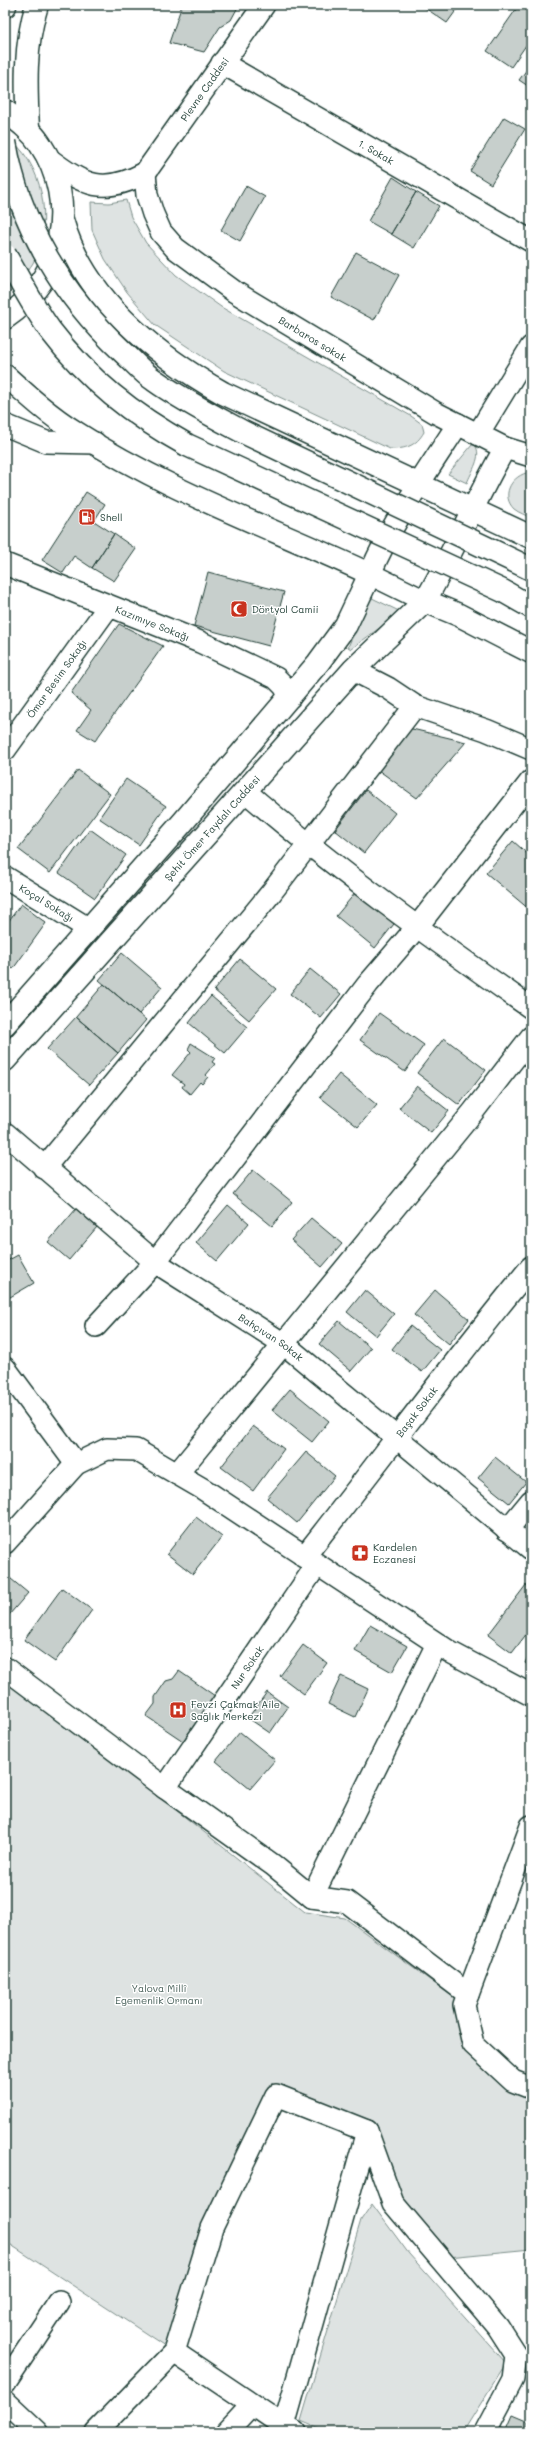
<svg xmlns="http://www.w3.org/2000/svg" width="536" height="2437" viewBox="0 0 536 2437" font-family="Mali,sans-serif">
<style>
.green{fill:#dee3e2;stroke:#7e908b}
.building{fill:#c7cfcc;stroke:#1f3d34}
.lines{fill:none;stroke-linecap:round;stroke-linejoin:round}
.street-casing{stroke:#1f3d34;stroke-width:24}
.secondary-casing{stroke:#1f3d34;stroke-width:25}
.primary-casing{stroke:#1f3d34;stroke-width:25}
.highway-casing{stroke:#1f3d34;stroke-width:25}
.street{stroke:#fff;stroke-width:21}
.secondary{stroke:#fff;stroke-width:22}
.primary{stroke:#fff;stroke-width:22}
.highway{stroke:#fff;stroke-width:22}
.highway-bridge-casing{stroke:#1f3d34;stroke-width:25;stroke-linecap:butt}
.highway-bridge{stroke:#fff;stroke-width:22}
.labels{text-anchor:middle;stroke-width:3;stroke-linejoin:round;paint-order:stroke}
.street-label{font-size:10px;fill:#1f3d34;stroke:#fff}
.poi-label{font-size:10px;fill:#1f3d34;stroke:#fff;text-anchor:start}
.park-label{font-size:10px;fill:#455e57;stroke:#fff}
</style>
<rect width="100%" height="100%" fill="#fff"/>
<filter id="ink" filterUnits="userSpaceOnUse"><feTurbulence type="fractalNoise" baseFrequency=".025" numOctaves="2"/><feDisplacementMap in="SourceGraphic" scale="8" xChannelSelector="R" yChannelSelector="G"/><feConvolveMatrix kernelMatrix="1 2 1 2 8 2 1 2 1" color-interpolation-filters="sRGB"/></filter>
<g filter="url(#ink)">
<!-- green -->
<path class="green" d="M 5,135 C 44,162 54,223 33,263 C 30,268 25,273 22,278 C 17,285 12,291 5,296 Z
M 126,200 L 131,217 L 146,243 L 176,275 L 221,307 L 411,416 L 422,424 L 424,432 C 416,446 406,449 390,449 L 224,371 L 155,325 L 127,292 L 105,259 L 92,230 L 91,202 L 109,203 Z
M 472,445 L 475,445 C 483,456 471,472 467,483 L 448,474 Z
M 526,473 L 531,474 L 531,518 C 526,515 519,513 514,509 C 501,496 510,478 526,473 Z
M 370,597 L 401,612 L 351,649 L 348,647 Z
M 5,1681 L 152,1791 L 305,1912 L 345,1918 L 464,2005 L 473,2044 L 531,2088 L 531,2249 L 438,2258 L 393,2203 L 367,2131 L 277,2095 L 212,2228 L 174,2352 L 5,2241 Z
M 372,2204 L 409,2254 L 506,2363 L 463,2432 L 327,2432 L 301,2421 L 361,2220 Z"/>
<!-- building -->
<path class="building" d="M 182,5 L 239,5 L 231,20 L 220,27 L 204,52 L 169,43 Z
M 421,5 L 460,5 L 447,23 Z
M 519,5 L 524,5 L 531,10 L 531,38 L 511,67 L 487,51 Z
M 531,64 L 531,88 L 519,80 Z
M 504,117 L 525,129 L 491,184 L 470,171 Z
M 393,177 L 416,192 L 391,234 L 368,221 Z
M 246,186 L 265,197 L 240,241 L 221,230 Z
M 416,192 L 439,206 L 414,248 L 391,234 Z
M 356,252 L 399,275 L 374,320 L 331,297 Z
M 86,492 L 105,504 L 94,521 L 114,534 L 92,568 L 74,556 L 63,573 L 42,560 Z
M 114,534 L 136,549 L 114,581 L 92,568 Z
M 208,572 L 284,592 L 269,646 L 194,626 Z
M 119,624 L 163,646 L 95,741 L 77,730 L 91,710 L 71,693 Z
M 408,728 L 466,742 L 417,798 L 378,770 Z
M 78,770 L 110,794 L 50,873 L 18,849 Z
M 126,779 L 166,806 L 139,845 L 99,818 Z
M 366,790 L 395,813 L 364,853 L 335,830 Z
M 90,829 L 126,855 L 95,898 L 59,873 Z
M 513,841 L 531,857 L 530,910 L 486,873 Z
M 356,892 L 394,924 L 375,948 L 336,916 Z
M 21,904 L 46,923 L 13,969 L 5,963 L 5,926 Z
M 122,953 L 162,987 L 139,1014 L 99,980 Z
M 240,959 L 276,989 L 249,1020 L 214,990 Z
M 310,969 L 341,994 L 321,1018 L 290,994 Z
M 104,984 L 146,1020 L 118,1053 L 76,1017 Z
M 211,996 L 247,1027 L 225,1053 L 189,1023 Z
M 379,1013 L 424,1045 L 405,1072 L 360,1040 Z
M 76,1017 L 118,1053 L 89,1085 L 47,1049 Z
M 444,1038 L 486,1070 L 459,1105 L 417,1073 Z
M 191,1043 L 215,1058 L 212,1062 L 215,1064 L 206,1075 L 208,1077 L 202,1084 L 200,1082 L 190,1094 L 182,1087 L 184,1084 L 172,1075 L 191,1052 L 188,1049 Z
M 339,1074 L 377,1105 L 358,1127 L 320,1097 Z
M 417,1086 L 449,1111 L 431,1133 L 399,1108 Z
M 253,1170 L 292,1202 L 272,1226 L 233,1194 Z
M 228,1205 L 249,1223 L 217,1261 L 196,1243 Z
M 76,1209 L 97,1227 L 69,1260 L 48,1242 Z
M 311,1218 L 342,1244 L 322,1267 L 291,1240 Z
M 18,1255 L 34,1283 L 5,1300 L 5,1262 Z
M 365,1290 L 394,1314 L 376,1336 L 347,1312 Z
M 435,1290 L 469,1319 L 449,1344 L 414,1315 Z
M 339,1321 L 371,1348 L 351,1371 L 319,1344 Z
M 410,1326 L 440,1350 L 422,1372 L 392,1349 Z
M 290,1389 L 329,1421 L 312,1442 L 272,1410 Z
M 253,1426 L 284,1449 L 253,1491 L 221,1467 Z
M 306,1452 L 335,1476 L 297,1523 L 267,1498 Z
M 495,1457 L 526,1482 L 509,1503 L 478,1478 Z
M 196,1517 L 222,1537 L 193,1574 L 167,1554 Z
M 5,1574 L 28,1593 L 9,1615 L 5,1612 Z
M 526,1585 L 531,1589 L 531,1628 L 512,1653 L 488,1635 Z
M 62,1588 L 92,1610 L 55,1662 L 24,1640 Z
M 370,1625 L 407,1646 L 392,1672 L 355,1651 Z
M 303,1645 L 327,1663 L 304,1694 L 280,1676 Z
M 531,1650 L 531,1666 L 525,1663 Z
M 179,1671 L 215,1696 L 183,1741 L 146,1716 L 155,1704 L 155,1697 L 166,1681 L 173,1679 Z
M 341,1676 L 368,1689 L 355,1717 L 328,1704 Z
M 267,1692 L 288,1707 L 270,1733 L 248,1718 Z
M 240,1732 L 275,1760 L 250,1789 L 216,1761 Z
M 512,2415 L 531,2423 L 531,2432 L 497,2432 L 500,2426 L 506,2429 Z"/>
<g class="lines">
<!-- street casing -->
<g class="street-casing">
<g id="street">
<path id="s1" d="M 222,63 L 531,241"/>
<path id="s2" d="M 49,159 C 85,186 103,195 145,173 L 264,5"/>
<path id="s3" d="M 145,173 L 147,195 L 153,214 L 161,232 L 175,248 L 235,292 L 436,413 L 505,448 L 531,456"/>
<path d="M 5,375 C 27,395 50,416 76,432 C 167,491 272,528 370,574"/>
<path d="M 458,424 C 426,473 393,520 370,574 L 425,601 C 454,551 476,498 505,448"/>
<path d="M 5,425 L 46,442 L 95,443"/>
<path d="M 478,434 L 531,347"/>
<path id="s4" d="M 5,564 L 200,642 L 276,678 L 284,686 L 290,697"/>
<path d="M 353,670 L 388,688 L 415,706 L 486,730 L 531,749"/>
<path id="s5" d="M 5,750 L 108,607"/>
<path d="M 245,791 C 336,870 433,939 531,1008"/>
<path id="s6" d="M 5,877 L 89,929"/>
<path id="s7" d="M 5,1133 L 155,1262 L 284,1344 L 531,1549"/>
<path d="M 44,1168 L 271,893 L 415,706"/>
<path d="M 96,1326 L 155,1262 L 368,984 L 417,927 L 531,781"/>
<path d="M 5,1368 L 76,1464"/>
<path d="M 177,1474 L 473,1112 L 531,1037"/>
<path d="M 507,1530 L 531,1501"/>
<path d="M 5,1543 L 76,1464 L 107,1449 L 136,1450 L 203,1489 L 450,1652 L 531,1695"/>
<path id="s8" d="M 304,1557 C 380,1461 453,1361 531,1267"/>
<path d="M 5,1668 L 165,1788 L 273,1865 L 312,1897 L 347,1902 L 468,1994"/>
<path id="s9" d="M 165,1788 L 316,1566"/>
<path d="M 531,1826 L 464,2005 L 473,2044 L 513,2081 L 531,2088"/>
<path d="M 312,1897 L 437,1644"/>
<path d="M 174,2352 L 284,2426 L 295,2432"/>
<path d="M 5,2383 L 59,2302"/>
<path d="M 5,2401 L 38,2432"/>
<path d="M 284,2426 L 367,2131 L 393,2203 L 498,2327 L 516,2355 L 513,2379 L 485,2432"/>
<path d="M 96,2432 L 174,2352 L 212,2228 L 276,2095 L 367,2131"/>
<path d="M 227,2432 L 252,2405"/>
</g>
</g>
<!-- secondary casing -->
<g class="secondary-casing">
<path id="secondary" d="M 5,111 C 18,121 31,130 40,144 C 79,202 63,280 5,318"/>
</g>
<!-- primary casing -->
<g class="primary-casing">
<g id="primary">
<path d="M 5,1024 L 183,822 L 318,663 L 346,625 L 370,574"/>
<path id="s10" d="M 5,1060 L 353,670 L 425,601"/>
</g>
</g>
<!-- highway casing -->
<g class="highway-casing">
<path id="highway" d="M 5,6 L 5,5
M 28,129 C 26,88 24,45 37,5
M 62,220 C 84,298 154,354 223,393 L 531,537
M 425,601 L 459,615 L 531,652"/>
</g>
<!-- street -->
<use href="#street" class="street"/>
<!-- secondary -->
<use href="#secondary" class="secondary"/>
<!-- primary -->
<use href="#primary" class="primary"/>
<!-- highway -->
<use href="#highway" class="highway"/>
<!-- highway-bridge casing -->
<g class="highway-bridge-casing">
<path id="highway-bridge" d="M 5,142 C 19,224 63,296 123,352 C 133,361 143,373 154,380 C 182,400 213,416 243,432 L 531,569
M 5,255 C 20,280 33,307 50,330 C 88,380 133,415 187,445 L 503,591 L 531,607"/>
</g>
<!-- highway-bridge -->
<use href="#highway-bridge" class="highway-bridge"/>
</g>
</g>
<!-- icons -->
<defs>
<g id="fuel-square" transform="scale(0.9)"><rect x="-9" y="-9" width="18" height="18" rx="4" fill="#c8321e" stroke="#fff"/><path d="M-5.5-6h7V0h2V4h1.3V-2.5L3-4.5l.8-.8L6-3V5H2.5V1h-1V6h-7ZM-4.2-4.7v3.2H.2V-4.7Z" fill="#fff"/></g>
<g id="mosque-square" transform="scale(0.9)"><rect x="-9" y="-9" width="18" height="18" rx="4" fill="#c8321e" stroke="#fff"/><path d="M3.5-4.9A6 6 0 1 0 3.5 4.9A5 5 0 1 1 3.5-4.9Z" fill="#fff"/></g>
<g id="pharmacy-square" transform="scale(0.9)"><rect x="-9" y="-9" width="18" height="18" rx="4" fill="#c8321e" stroke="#fff"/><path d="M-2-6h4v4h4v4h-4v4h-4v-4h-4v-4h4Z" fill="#fff"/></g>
<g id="hospital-square" transform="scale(0.9)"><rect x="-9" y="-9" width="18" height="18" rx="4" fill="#c8321e" stroke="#fff"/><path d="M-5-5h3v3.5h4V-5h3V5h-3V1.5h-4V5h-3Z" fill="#fff"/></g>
</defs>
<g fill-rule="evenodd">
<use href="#fuel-square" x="87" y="517"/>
<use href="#mosque-square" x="239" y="609"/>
<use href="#pharmacy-square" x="360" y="1553"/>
<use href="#hospital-square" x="178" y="1710"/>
</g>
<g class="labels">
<!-- street labels -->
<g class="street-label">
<text dy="4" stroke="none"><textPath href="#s2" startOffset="208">Plevne Caddesi</textPath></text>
<text dy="4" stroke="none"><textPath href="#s1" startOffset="178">1. Sokak</textPath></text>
<text dy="4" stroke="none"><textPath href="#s3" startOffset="248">Barbaros sokak</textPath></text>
<text dy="4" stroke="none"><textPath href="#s4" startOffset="159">Kazımıye Sokağı</textPath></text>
<text dy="4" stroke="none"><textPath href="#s5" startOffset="88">Ömar Besim Sokağı</textPath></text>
<text dy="4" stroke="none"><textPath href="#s10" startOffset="311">Şehit Ömer Faydalı Caddesi</textPath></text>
<text dy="4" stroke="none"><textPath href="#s6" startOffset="49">Koçal Sokağı</textPath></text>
<text dy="4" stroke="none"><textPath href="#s7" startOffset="336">Bahçıvan Sokak</textPath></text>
<text dy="4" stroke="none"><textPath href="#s8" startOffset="184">Başak Sokak</textPath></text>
<text dy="4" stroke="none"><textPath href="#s9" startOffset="146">Nur Sokak</textPath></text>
</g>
<!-- poi labels -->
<g class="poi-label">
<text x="100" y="521">Shell</text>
<text x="252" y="613">Dörtyol Camii</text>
<text x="373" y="1551">Kardelen<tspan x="373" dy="12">Eczanesi</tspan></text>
<text x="191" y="1708">Fevzi Çakmak Aile<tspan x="191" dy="12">Sağlık Merkezi</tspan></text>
</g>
<!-- park labels -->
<g class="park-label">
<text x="159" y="1992">Yalova Millî<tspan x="159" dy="12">Egemenlik Ormanı</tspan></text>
</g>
</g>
<!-- margin -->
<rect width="536" height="2437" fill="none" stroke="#fff" stroke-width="20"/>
<rect x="10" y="10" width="516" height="2417" fill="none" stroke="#1f3d34" stroke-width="1.5" filter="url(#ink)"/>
</svg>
